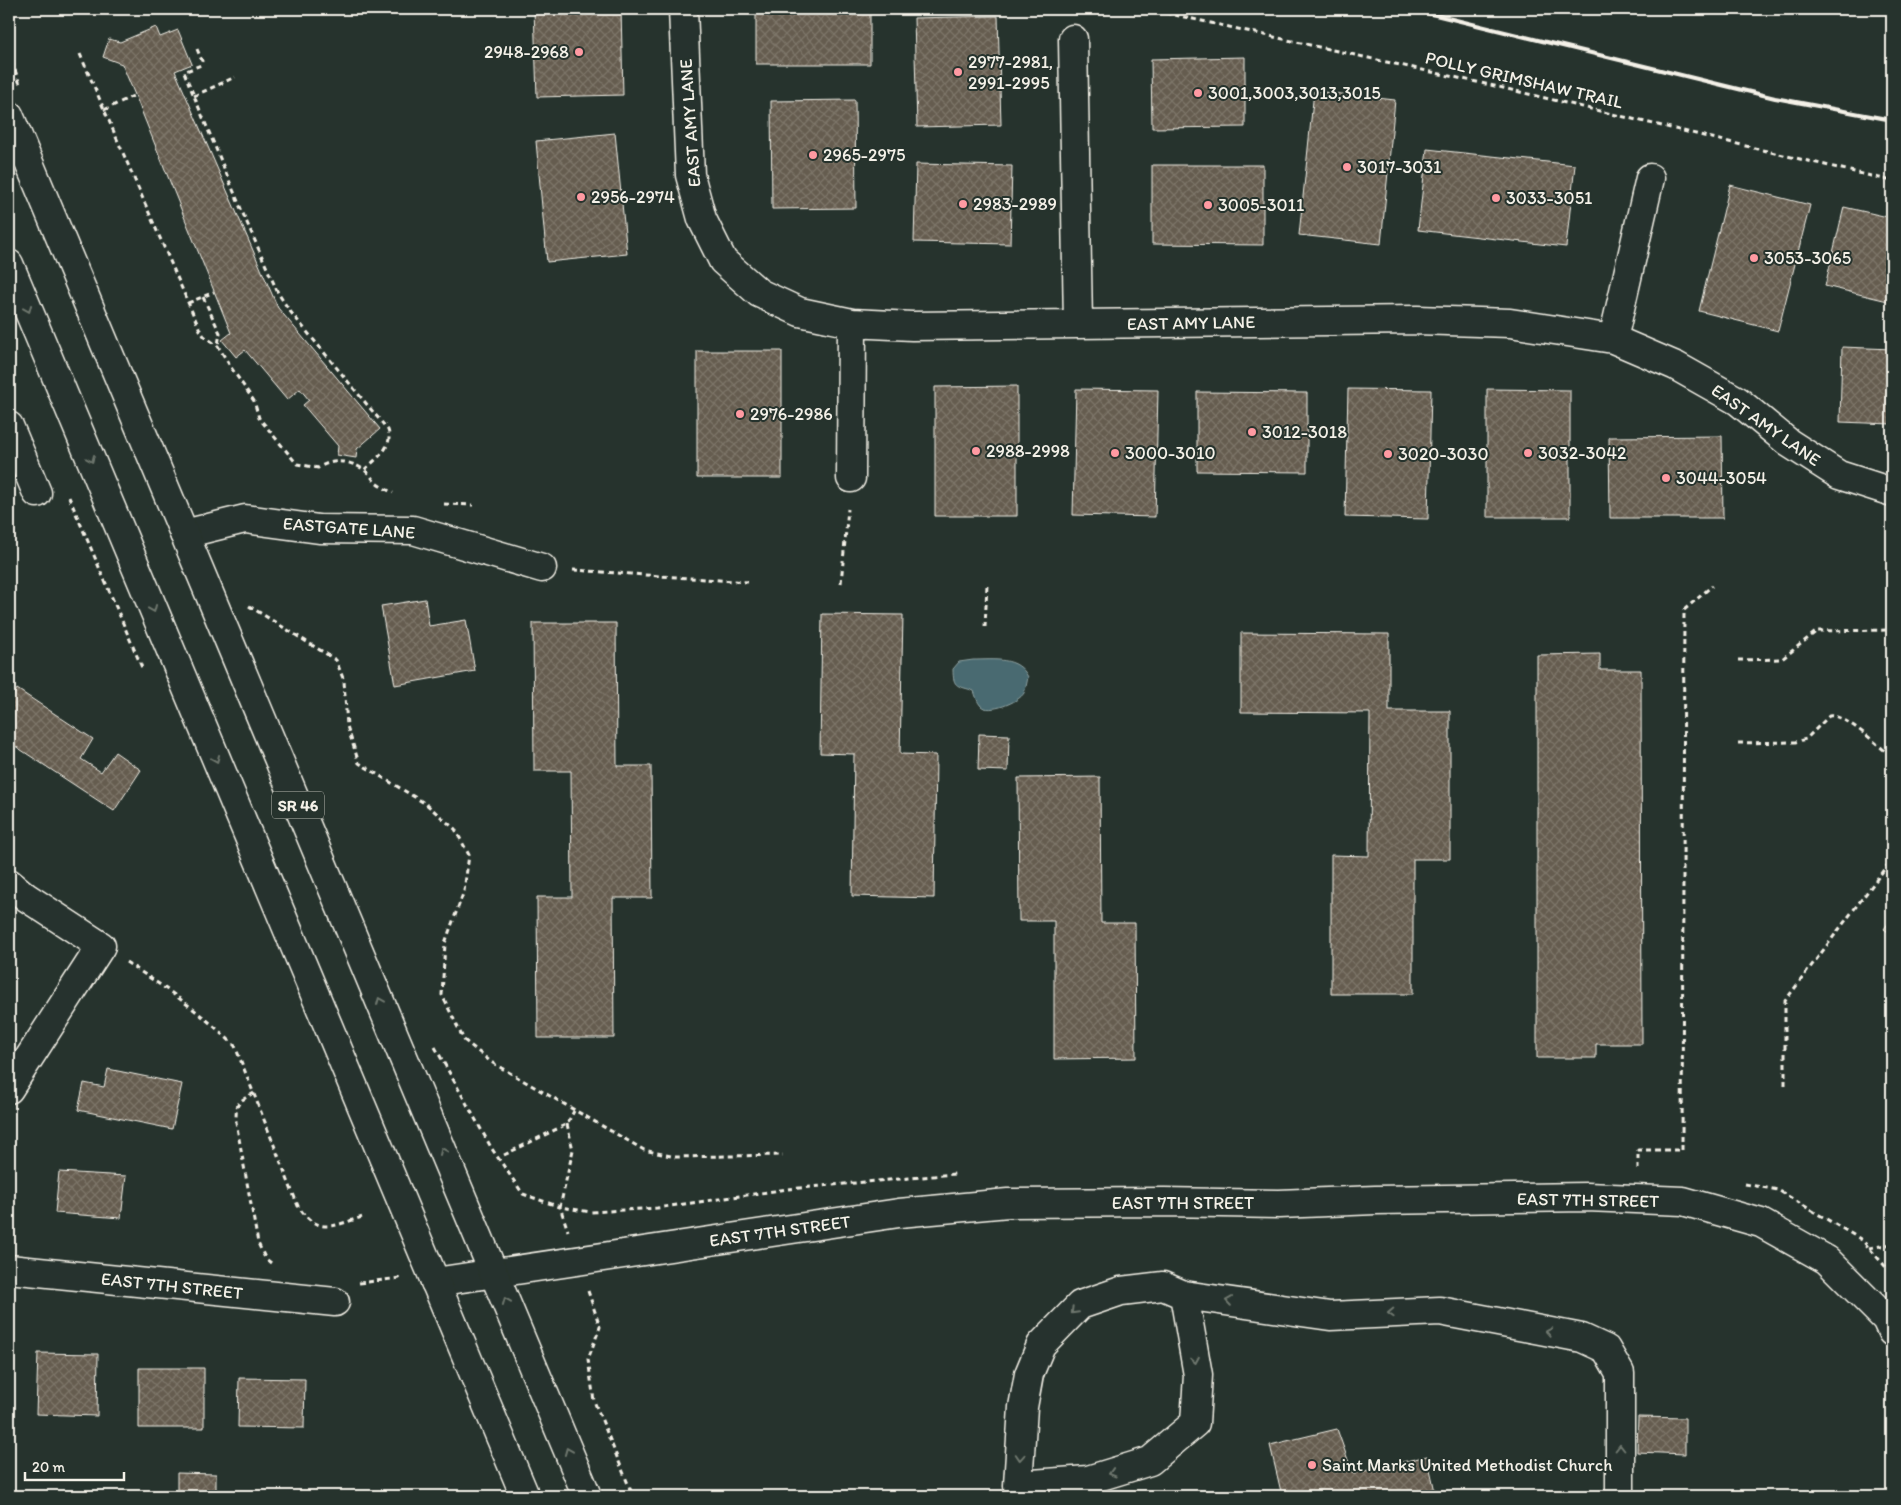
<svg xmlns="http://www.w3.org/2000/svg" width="1901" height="1505" viewBox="0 0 1901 1505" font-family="Itim,sans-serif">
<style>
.water{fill:#4a6b71;stroke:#8ea1a1}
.building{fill:url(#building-cross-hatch);stroke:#f4f1e8}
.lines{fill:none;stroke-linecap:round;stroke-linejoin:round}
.minor-casing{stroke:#f4f1e8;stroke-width:31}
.highway-casing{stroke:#f4f1e8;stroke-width:31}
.path{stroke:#f4f1e8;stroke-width:3;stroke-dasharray:5 4;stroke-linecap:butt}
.minor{stroke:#26332d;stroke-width:28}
.highway{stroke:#26332d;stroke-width:28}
.rail{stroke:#f4f1e8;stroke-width:4}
.oneway{stroke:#6e766e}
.poi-dot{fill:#ff9aa2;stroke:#26332d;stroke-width:2}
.labels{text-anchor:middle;stroke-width:4;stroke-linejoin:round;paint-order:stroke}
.shield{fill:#26332d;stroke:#b6b8b0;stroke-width:1}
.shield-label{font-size:16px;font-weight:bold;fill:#f4f1e8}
.poi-label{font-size:18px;fill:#f4f1e8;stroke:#26332d;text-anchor:start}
.street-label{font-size:18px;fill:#f4f1e8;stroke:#26332d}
</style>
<defs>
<pattern id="building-cross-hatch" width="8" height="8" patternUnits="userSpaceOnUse" patternTransform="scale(1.25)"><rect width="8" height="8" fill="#655c4f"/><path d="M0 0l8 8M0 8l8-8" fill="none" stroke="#7c7468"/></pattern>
</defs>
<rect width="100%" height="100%" fill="#26332d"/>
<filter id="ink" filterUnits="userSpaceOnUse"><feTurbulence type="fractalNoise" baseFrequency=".02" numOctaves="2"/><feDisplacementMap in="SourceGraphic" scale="10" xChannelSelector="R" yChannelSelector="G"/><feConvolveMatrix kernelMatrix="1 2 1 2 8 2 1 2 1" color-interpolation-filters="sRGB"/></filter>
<g filter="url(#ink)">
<!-- water -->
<path class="water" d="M 973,660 C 994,660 1018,656 1028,677 C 1027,682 1026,688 1024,693 C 1019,702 989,714 981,706 C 977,702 976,696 974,691 C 958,685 953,689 953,669 L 959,662 Z"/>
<!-- building -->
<path class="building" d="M 534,9 L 621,9 L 623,95 L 537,97 Z
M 756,9 L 870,9 L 870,64 L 756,64 Z
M 998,16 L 1001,125 L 917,127 L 914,18 Z
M 156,27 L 160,37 L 178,30 L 192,64 L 175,71 L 278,308 L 380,429 L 357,449 L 356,458 L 337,455 L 338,446 L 303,405 L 309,400 L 300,389 L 287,400 L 245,350 L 236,357 L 222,340 L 231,333 L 135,95 L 122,64 L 103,57 L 109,39 L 120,42 Z
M 1245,57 L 1245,127 L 1152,128 L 1151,59 Z
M 1314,91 L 1395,100 L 1381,244 L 1299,235 Z
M 855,100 L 856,208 L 772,209 L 771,101 Z
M 615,133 L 627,254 L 547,262 L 536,141 Z
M 1427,149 L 1575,165 L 1566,247 L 1418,230 Z
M 916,164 L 1012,166 L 1010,244 L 914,242 Z
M 1152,165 L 1263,165 L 1263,245 L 1152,244 Z
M 1730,185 L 1810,205 L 1778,331 L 1699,311 Z
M 1844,207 L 1892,218 L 1892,302 L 1825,286 Z
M 1842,347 L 1892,349 L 1892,424 L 1840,422 Z
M 697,351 L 782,351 L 782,478 L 697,478 Z
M 1017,386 L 1017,516 L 935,516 L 935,387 Z
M 1076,389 L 1158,390 L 1155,517 L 1073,515 Z
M 1348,389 L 1431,390 L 1428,519 L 1345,517 Z
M 1487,389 L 1570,390 L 1570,517 L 1487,517 Z
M 1197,392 L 1307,393 L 1307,472 L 1197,471 Z
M 1722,436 L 1723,518 L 1610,518 L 1609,437 Z
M 425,599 L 429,626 L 466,620 L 475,671 L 395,685 L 381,606 Z
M 822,614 L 903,615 L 900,754 L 936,755 L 934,898 L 852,896 L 854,754 L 820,753 Z
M 533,623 L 616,623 L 617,766 L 651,766 L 652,898 L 613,898 L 614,1038 L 538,1038 L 537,897 L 572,897 L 571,771 L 534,771 Z
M 1241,633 L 1389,634 L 1389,711 L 1450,711 L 1450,859 L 1413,859 L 1413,994 L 1331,994 L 1331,855 L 1369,856 L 1370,713 L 1241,712 Z
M 1600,654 L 1600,670 L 1641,670 L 1642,1044 L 1596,1044 L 1596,1058 L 1537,1058 L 1537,655 Z
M 17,689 L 93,739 L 81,759 L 101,772 L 115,752 L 141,770 L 114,811 L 9,742 L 9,702 Z
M 979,734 L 1009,735 L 1008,771 L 978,770 Z
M 1100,777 L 1101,923 L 1135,923 L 1136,1058 L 1054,1059 L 1054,921 L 1019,921 L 1018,778 Z
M 1892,918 L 1892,935 L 1884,929 Z
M 108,1069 L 182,1084 L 172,1129 L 78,1110 L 84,1083 L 104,1087 Z
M 59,1172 L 126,1176 L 121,1218 L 55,1213 Z
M 38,1353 L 98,1354 L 97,1416 L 36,1414 Z
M 139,1368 L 204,1368 L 204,1428 L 139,1428 Z
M 239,1378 L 305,1379 L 304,1428 L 238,1427 Z
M 1638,1417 L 1685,1418 L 1685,1454 L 1637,1452 Z
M 1337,1429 L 1353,1474 L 1427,1456 L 1436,1496 L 1282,1496 L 1270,1445 Z
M 177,1473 L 216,1474 L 216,1496 L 177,1496 Z"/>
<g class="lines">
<!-- minor casing -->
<g class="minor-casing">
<path id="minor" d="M 683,9 L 690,175 L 702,219 L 723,261 L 759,293 L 800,312 L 852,323 L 912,326 L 1417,320 L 1510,323 L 1613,339 L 1676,366 L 1738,401 L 1789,443 L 1839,475 L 1892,492
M 1073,39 L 1078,324
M 1613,339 L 1650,178
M 9,426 L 37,493
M 851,478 L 852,323
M 184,534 L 245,519 L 319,529 L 413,530 L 542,568
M 9,883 L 26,897 L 101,946 L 9,1089
M 9,1269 L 335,1302
M 435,1282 L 899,1213 L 1008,1203 L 1164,1202 L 1279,1204 L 1375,1200 L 1587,1197 L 1683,1201 L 1761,1223 L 1827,1260 L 1886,1319 L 1892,1332
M 1018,1485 L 1088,1480 L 1150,1461 L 1195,1423 L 1198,1375 L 1184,1295
M 1019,1496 L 1018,1485 L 1023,1407 L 1029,1374 L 1041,1345 L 1080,1305 L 1121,1291 L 1163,1286 L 1184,1295 L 1330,1316 L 1440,1311 L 1582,1338 L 1606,1349 L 1620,1373 L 1620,1496"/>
</g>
<!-- highway casing -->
<g class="highway-casing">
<path id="highway" d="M 9,115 L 587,1496
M 9,264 L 525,1496"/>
</g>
<!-- path -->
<path class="path" d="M 1148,9 L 1499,87 L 1892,181
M 197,49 L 202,61 L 201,65 L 184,72 L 244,216 L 278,293 L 289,310 L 388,430 C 394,447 375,460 364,470
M 9,53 L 21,87
M 80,54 L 200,330 L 204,336 L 218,346 L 230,366 L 254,401 L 259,418 L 297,464 L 318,468 C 334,457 355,461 369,474 C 372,477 373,480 376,483 C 381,487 388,490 393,493
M 194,96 L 235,77
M 104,110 L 135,95
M 203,297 L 220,333 L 218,345
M 188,303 L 214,292
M 69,497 L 143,670
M 444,504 L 473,505
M 573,570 L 748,582
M 841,583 L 848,509
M 249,606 L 336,660 L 344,681 L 347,726 L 359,763 L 426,804 L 455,829 L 469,855 L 464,891 L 445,943 L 442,995 L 464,1040 L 491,1062 L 644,1150 L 675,1157 L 783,1155
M 985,627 L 987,585
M 1738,660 L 1782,659 L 1817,631 L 1892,630
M 1738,743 L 1795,742 L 1806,739 L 1829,716 C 1844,713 1880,747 1892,757
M 126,962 C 166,988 202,1013 235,1046 L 298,1206 C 319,1238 336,1224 366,1216
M 435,1047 L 492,1149 L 523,1194 L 560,1207 L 568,1231
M 1785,1085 L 1785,1001 L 1892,859
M 254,1093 C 237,1102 236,1103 236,1122 L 258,1243 L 265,1258 L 271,1263
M 567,1124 L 573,1150 L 560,1207 L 591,1212 L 657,1208 L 788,1189 L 955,1174
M 504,1155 L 567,1124 L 574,1111
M 1638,1169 L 1638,1150 L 1682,1150 L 1684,610 L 1712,586
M 1745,1184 L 1778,1190 L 1811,1210 L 1862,1240 L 1892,1274
M 1869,1248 L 1892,1244
M 359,1283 L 400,1278
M 588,1291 L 600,1327 L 588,1359 L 594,1401 L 633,1496"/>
<!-- minor -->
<use href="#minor" class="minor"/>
<!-- highway -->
<use href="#highway" class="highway"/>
<!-- rail -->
<path class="rail" d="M 1411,9 L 1775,98 L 1892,120"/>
</g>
<!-- one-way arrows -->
<defs><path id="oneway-chevron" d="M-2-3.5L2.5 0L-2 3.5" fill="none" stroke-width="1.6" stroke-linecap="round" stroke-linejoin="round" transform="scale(1.25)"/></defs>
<g class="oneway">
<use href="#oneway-chevron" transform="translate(28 309) rotate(67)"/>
<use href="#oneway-chevron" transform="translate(91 459) rotate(67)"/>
<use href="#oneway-chevron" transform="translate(153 609) rotate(67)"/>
<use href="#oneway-chevron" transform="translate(216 759) rotate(67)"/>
<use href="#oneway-chevron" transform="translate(380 1001) rotate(-113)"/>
<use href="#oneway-chevron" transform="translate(443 1151) rotate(-113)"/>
<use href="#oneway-chevron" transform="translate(506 1301) rotate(-112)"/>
<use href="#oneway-chevron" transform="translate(1229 1301) rotate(-172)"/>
<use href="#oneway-chevron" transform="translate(1074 1311) rotate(135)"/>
<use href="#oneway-chevron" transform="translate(1391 1313) rotate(178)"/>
<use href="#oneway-chevron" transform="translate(1549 1332) rotate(-169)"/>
<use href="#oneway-chevron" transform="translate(1195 1360) rotate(80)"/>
<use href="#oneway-chevron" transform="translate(1620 1448) rotate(-90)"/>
<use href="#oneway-chevron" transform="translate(568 1451) rotate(-112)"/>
<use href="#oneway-chevron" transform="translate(1020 1457) rotate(94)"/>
<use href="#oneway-chevron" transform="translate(1112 1473) rotate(163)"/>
</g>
</g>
<!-- markers -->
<g class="poi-dot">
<circle cx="579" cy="52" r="5"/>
<circle cx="958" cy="72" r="5"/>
<circle cx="1198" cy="93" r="5"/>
<circle cx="813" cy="155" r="5"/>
<circle cx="1347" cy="167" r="5"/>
<circle cx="581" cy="197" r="5"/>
<circle cx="1496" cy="198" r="5"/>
<circle cx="963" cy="204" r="5"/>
<circle cx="1208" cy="205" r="5"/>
<circle cx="1754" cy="258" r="5"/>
<circle cx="740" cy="414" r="5"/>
<circle cx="1252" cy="432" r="5"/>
<circle cx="976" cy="451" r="5"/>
<circle cx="1115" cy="453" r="5"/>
<circle cx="1528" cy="453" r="5"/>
<circle cx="1388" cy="454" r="5"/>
<circle cx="1666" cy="478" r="5"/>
<circle cx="1312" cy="1465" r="5"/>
</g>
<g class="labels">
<!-- shield labels -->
<rect class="shield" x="272" y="791.5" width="52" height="27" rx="4"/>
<g class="shield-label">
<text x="298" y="811">SR 46</text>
</g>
<!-- poi labels -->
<g class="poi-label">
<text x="569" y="58" text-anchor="end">2948-2968</text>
<text x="968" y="68">2977-2981,<tspan x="968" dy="21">2991-2995</tspan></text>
<text x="1208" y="99">3001,3003,3013,3015</text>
<text x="823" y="161">2965-2975</text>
<text x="1357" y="173">3017-3031</text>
<text x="591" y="203">2956-2974</text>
<text x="1506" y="204">3033-3051</text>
<text x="973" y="210">2983-2989</text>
<text x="1218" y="211">3005-3011</text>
<text x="1764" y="264">3053-3065</text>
<text x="750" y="420">2976-2986</text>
<text x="1262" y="438">3012-3018</text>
<text x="986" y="457">2988-2998</text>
<text x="1125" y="459">3000-3010</text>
<text x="1538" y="459">3032-3042</text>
<text x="1398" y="460">3020-3030</text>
<text x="1676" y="484">3044-3054</text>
<text x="1322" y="1471">Saint Marks United Methodist Church</text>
</g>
<!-- street labels -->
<g class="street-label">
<text transform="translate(1524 80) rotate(13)" y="6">POLLY GRIMSHAW TRAIL</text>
<text transform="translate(690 123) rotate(-94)" y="6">EAST AMY LANE</text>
<text transform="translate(1191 323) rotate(-1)" y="6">EAST AMY LANE</text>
<text transform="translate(1766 425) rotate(35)" y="6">EAST AMY LANE</text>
<text transform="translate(349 528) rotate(4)" y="6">EASTGATE LANE</text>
<text transform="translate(1588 1200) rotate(1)" y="6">EAST 7TH STREET</text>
<text x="1183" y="1209">EAST 7TH STREET</text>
<text transform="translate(780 1231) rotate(-8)" y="6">EAST 7TH STREET</text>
<text transform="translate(172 1286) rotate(6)" y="6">EAST 7TH STREET</text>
</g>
</g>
<!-- margin -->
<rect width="1901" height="1505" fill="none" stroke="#26332d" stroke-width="30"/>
<rect x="15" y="15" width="1871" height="1475" fill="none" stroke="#f4f1e8" stroke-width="2" filter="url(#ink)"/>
<!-- scale -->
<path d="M25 1472v8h99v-8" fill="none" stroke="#f4f1e8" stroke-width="2.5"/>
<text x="32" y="1472" font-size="15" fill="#f4f1e8" stroke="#26332d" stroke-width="4" paint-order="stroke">20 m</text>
</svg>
